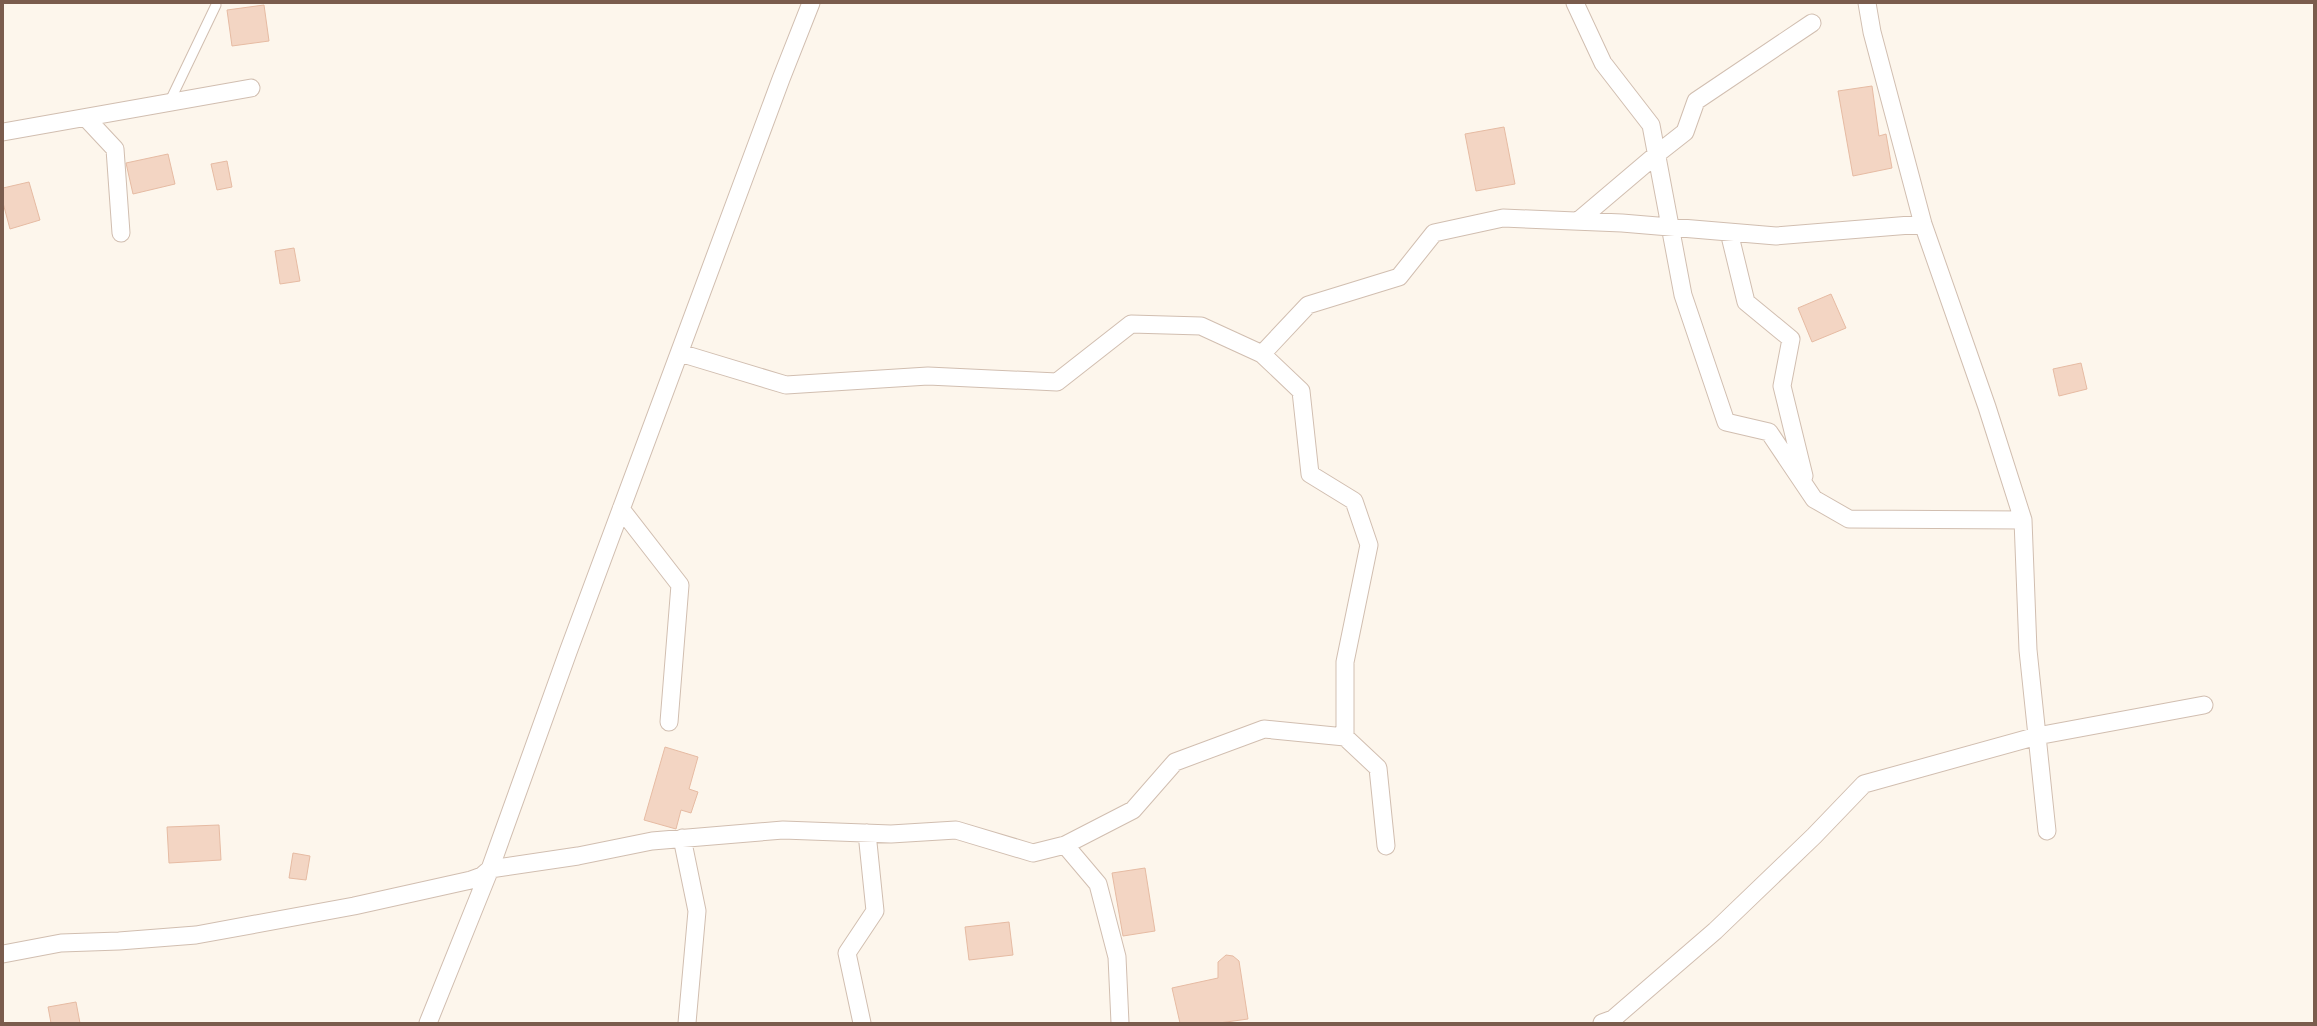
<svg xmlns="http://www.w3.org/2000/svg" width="2317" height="1026" viewBox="0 0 2317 1026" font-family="Inter,sans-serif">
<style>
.building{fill:#f3d5c3;stroke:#e6bba3}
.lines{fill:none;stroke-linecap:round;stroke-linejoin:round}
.service-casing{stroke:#d1beb0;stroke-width:11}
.minor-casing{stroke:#d1beb0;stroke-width:19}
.service{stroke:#fff;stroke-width:9}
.minor{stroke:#fff;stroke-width:17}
</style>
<rect width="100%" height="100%" fill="#fdf6ec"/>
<!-- building -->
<path class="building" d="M 264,5 L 269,41 L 232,46 L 227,10 Z
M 1872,86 L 1879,136 L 1886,134 L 1892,168 L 1853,176 L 1838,91 Z
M 1504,127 L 1515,184 L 1476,191 L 1465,134 Z
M 168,154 L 175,184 L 133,194 L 126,163 Z
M 227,161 L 232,187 L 217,190 L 211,164 Z
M 29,182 L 40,220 L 10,229 L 3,203 L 3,188 Z
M 294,248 L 300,281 L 280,284 L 275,251 Z
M 1831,294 L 1846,328 L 1812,342 L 1798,308 Z
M 2081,363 L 2087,389 L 2059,396 L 2053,369 Z
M 665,747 L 698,757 L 689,789 L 698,792 L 691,813 L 681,810 L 676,829 L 644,820 Z
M 219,825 L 221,860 L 169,863 L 167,827 Z
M 293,853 L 310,856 L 306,880 L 289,878 Z
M 1145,868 L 1155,931 L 1123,936 L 1112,873 Z
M 1009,922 L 1013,955 L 969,960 L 965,927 Z
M 1226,955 L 1233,956 L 1239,961 L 1248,1019 L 1219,1023 L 1180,1023 L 1172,988 L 1218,978 L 1218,962 Z
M 76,1002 L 80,1023 L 51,1023 L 48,1007 Z"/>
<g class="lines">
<!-- service casing -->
<g class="service-casing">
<path id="service" d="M 169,103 L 216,5"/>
</g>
<!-- minor casing -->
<g class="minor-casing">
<path id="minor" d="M 1575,3 L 1603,63 L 1651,125 L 1683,295 L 1726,422 L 1769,432 L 1814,499 L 1849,519 L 2023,520
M 1867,3 L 1872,32 L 1923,224 L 1987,407 L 2023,520 L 2028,650 L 2047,831
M 86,118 L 115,149 L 121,233
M 3,132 L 251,88
M 1578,221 L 1657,154 L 1685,132 L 1696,101 L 1812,23
M 1729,232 L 1746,302 L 1791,339 L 1782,386 L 1804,476
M 680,353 L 786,385 L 928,376 L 1057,382 L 1131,324 L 1201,326 L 1262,354
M 621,509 L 680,585 L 669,722
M 1345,737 L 1345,662 L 1369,545 L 1354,501 L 1310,474 L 1301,391 L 1262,354 L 1308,305 L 1399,277 L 1434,233 L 1503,218 L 1622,223 L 1776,236 L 1923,224
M 682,838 L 697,911 L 687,1023
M 1065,845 L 1098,884 L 1117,957 L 1120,1023
M 3,954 L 61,943 L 119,941 L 196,935 L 354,906 L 471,880 L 482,876 L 490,869 L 568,652 L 781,79 L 811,3
M 428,1023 L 490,869 L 578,856 L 652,841 L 783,830 L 891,834 L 956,830 L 1033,853 L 1065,845 L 1133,810 L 1175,762 L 1264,729 L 1345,737 L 1378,768 L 1386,846
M 862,1023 L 847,953 L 875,911 L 867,833
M 1602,1023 L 1613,1019 L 1715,931 L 1814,836 L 1864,784 L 2037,736 L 2204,705"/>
</g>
<!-- service -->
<use href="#service" class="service"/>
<!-- minor -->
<use href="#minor" class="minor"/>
</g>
<!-- border -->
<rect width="2317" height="1026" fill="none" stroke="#7a5c4d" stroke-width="8"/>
</svg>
